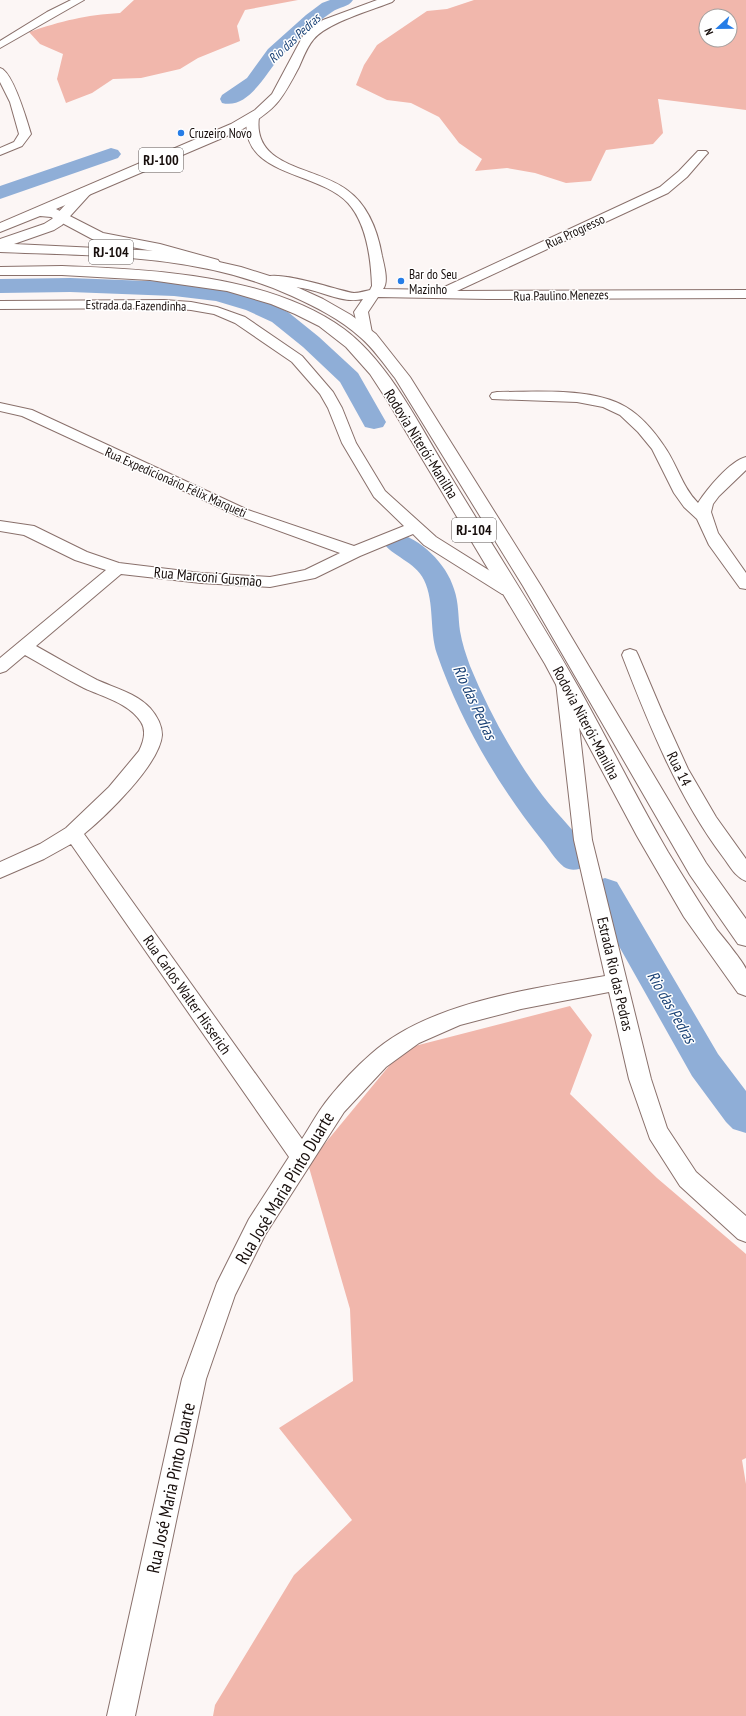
<svg xmlns="http://www.w3.org/2000/svg" width="746" height="1716" viewBox="0 0 746 1716" font-family="'PT Sans Narrow',sans-serif">
<style>
.forest{fill:#f1b7ac;fill-rule:evenodd}
.lines{fill:none;stroke-linecap:round;stroke-linejoin:round}
.stream{stroke:#6b7e9a;stroke-width:4.5}
.river{fill:#8faed7;fill-rule:evenodd}
.street-casing{stroke:#89706b;stroke-width:2}
.primary-casing{stroke:#89706b;stroke-width:2}
.highway-casing{stroke:#89706b;stroke-width:2}
.street{fill:#fff;fill-rule:evenodd}
.primary{fill:#fff;fill-rule:evenodd}
.highway{fill:#fff;fill-rule:evenodd}
.poi-dot{fill:#267de7;stroke:#fff;stroke-width:1.5}
.labels{text-anchor:middle;stroke-width:3;stroke-linejoin:round;paint-order:stroke}
.far-water-label{font-size:13px;font-style:italic;fill:#1a4276;stroke:#fff}
.far-poi-label{font-size:13px;fill:#170e0c;stroke:#fff;text-anchor:start}
.far-street-label{font-size:13px;fill:#170e0c;stroke:#fff}
.shield{fill:#fff;stroke:#5d5655;stroke-width:1}
.shield-label{font-size:14px;font-weight:bold;fill:#170e0c}
.street-label{font-size:15px;fill:#170e0c;stroke:#fff}
.water-label{font-size:16px;font-style:italic;fill:#1a4276;stroke:#fff}
.near-street-label{font-size:18px;fill:#170e0c;stroke:#fff}
</style>
<rect width="100%" height="100%" fill="#fcf6f5"/>
<!-- forest -->
<path class="forest" d="M 134,0 L 298,0 L 245,10 L 237,26 L 240,41 L 198,58 L 180,69 L 141,78 L 113,79 L 92,93 L 66,103 L 57,79 L 63,54 L 40,44 L 29,32 C 62,21 85,15 120,13 Z
M 474,0 L 746,0 L 746,110 L 658,99 L 663,133 L 653,144 L 606,150 L 591,181 L 566,183 L 535,173 L 507,168 L 475,171 L 482,159 L 459,143 L 439,117 L 411,103 L 387,100 L 356,85 L 364,65 L 377,45 L 427,11 L 447,9 ZM 706,16 L 730,16 L 730,40 L 706,40 Z
M 570,1006 L 592,1035 L 570,1094 L 657,1178 L 746,1254 L 746,1458 L 742,1460 L 746,1484 L 746,1716 L 213,1716 L 215,1705 L 294,1575 L 352,1520 L 279,1428 L 353,1381 L 350,1309 L 308,1164 L 403,1049 Z"/>
<g class="lines">
<!-- stream -->
<path class="stream" d="M 0,289 L 11,287"/>
<!-- river -->
<path class="river" d="M 330,0 L 353,0 C 349,7 339,7 332,12 C 314,24 297,40 281,56 C 267,71 249,110 222,103 L 220,99 L 222,95 L 247,78 L 268,49 L 306,15 L 322,3 Z
M 111,148 L 118,150 L 121,154 L 118,158 L 0,199 L 0,186 Z
M 70,278 L 174,282 L 217,288 L 262,300 L 288,312 L 319,337 L 358,373 L 386,422 L 383,427 L 374,429 L 365,427 L 340,382 L 303,347 L 272,322 L 246,310 L 216,301 L 174,296 L 70,292 L 0,293 L 0,279 Z
M 395,532 C 421,539 446,563 454,589 C 459,603 458,617 460,631 C 462,643 466,655 470,666 C 489,712 513,756 543,796 C 558,816 581,836 592,858 L 587,867 C 579,869 572,872 564,867 C 555,860 548,847 541,839 C 497,784 460,720 437,654 C 429,630 435,603 424,580 C 415,561 392,557 382,541 L 386,535 Z
M 605,878 L 617,882 L 718,1054 L 746,1091 L 746,1133 L 733,1129 L 726,1122 L 692,1076 L 593,900 L 589,891 L 593,882 Z"/>
<!-- street casing -->
<g class="street-casing">
<path id="street" d="M 71,0 L 84,0 L 0,48 L 0,41 L 47,12 Z
M 0,68 C 13,71 27,121 31,134 L 22,146 L 0,155 L 0,148 L 14,142 L 19,134 L 10,102 L 0,82 Z
M 253,114 L 259,117 C 252,169 316,166 347,190 C 368,205 378,232 382,256 C 384,265 389,282 383,289 L 438,290 L 660,187 L 679,171 L 698,151 L 706,151 L 708,153 L 706,155 L 687,177 L 668,193 L 457,291 L 746,290 L 746,298 L 488,299 L 378,297 L 368,312 L 372,333 L 370,336 L 360,336 L 354,312 L 363,299 C 343,304 322,291 302,288 C 293,286 267,285 263,279 C 271,267 339,291 354,293 C 359,293 365,291 370,290 L 372,286 C 371,259 367,224 348,203 C 317,170 239,177 247,117 Z
M 164,300 L 191,302 L 217,307 L 245,317 L 302,356 L 333,392 L 342,408 L 356,443 L 385,491 L 436,537 L 514,586 L 516,590 L 514,594 L 508,595 L 502,594 L 424,545 L 413,534 L 360,556 L 315,578 L 270,587 L 201,583 L 121,574 L 36,646 C 56,657 76,669 97,680 C 115,688 136,693 150,708 C 157,716 162,725 162,735 C 160,764 106,816 84,834 L 302,1139 C 311,1125 319,1110 329,1098 C 341,1083 356,1067 371,1054 C 429,1002 531,989 605,976 L 574,840 L 556,682 L 559,678 L 565,676 L 571,678 L 574,682 L 592,840 L 651,1079 L 667,1128 L 696,1172 L 746,1216 L 746,1242 L 738,1239 L 680,1186 L 650,1139 L 629,1079 L 609,992 L 521,1009 L 460,1025 L 419,1043 L 386,1067 L 344,1112 L 265,1235 L 235,1295 L 206,1379 L 135,1716 L 107,1716 L 182,1379 L 217,1283 L 249,1219 L 289,1157 L 71,844 L 44,859 L 0,878 L 0,862 L 40,844 L 66,828 L 109,787 L 139,751 C 143,743 147,731 141,722 C 129,703 103,697 84,688 C 64,678 45,666 25,655 L 6,671 L 0,673 L 0,658 L 106,570 L 75,560 L 24,535 L 0,531 L 0,521 L 34,526 L 87,552 L 119,563 L 201,573 L 270,577 L 305,570 L 340,553 L 238,516 L 22,416 L 0,411 L 0,403 L 32,410 L 248,510 L 354,546 L 404,526 L 374,497 L 342,443 L 328,408 L 320,394 L 292,362 L 235,323 L 214,314 L 191,310 L 164,308 L 0,309 L 0,301 Z
M 497,392 C 536,392 592,387 626,407 C 641,416 654,431 664,446 C 677,464 682,487 698,503 C 707,489 730,461 746,457 L 746,470 L 719,496 L 713,504 L 711,512 L 718,533 L 746,573 L 746,589 L 740,588 L 709,545 L 697,519 L 684,507 L 674,493 L 652,449 L 638,432 L 620,415 L 603,407 L 577,402 L 492,399 L 490,396 L 492,393 Z
M 630,649 L 636,651 L 638,655 L 663,714 L 688,769 L 716,817 L 746,859 L 746,881 C 735,877 730,866 723,857 C 678,797 649,725 622,655 L 624,651 Z"/>
</g>
<!-- primary casing -->
<g class="primary-casing">
<path id="primary" d="M 377,0 L 394,0 L 392,2 C 372,10 326,23 313,40 C 307,47 303,58 299,67 C 280,103 276,109 241,130 L 56,209 L 103,233 L 160,244 L 218,260 L 220,263 L 218,266 L 213,267 L 158,252 L 94,240 L 51,217 L 40,216 L 0,232 L 0,223 L 231,124 L 255,110 L 272,94 L 304,34 L 323,20 Z"/>
</g>
<!-- highway casing -->
<g class="highway-casing">
<path id="highway" d="M 85,188 L 90,189 L 92,192 L 62,225 L 54,230 L 14,244 L 159,251 L 197,257 L 241,267 L 279,279 L 323,299 L 351,315 L 376,334 L 410,377 L 541,586 L 706,863 L 746,919 L 746,946 L 738,944 L 690,875 L 523,586 L 395,378 C 384,364 373,348 360,337 C 340,319 316,307 292,296 C 200,254 99,256 0,252 L 0,239 L 44,224 L 52,219 L 80,189 Z
M 62,266 C 151,269 270,275 344,329 C 390,363 421,429 451,477 C 494,548 540,619 580,690 C 610,744 637,799 668,852 C 684,878 700,904 717,930 C 723,937 744,963 746,969 C 746,976 746,988 746,996 L 738,993 L 684,917 L 637,836 L 545,664 L 387,400 L 370,374 L 346,347 L 319,326 L 295,314 L 271,304 L 227,291 L 150,280 L 62,275 L 0,275 L 0,267 Z"/>
</g>
<!-- street -->
<use href="#street" class="street"/>
<!-- primary -->
<use href="#primary" class="primary"/>
<!-- highway -->
<use href="#highway" class="highway"/>
</g>
<!-- markers -->
<g class="poi-dot">
<circle cx="181" cy="133" r="4"/>
<circle cx="401" cy="281" r="4"/>
</g>
<g class="labels">
<!-- far-water labels -->
<g class="far-water-label">
<text transform="translate(294 38) rotate(-43)" y="5">Rio das Pedras</text>
</g>
<!-- far-poi labels -->
<g class="far-poi-label">
<text x="189" y="138">Cruzeiro Novo</text>
<text x="409" y="279">Bar do Seu<tspan x="409" dy="15">Mazinho</tspan></text>
</g>
<!-- far-street labels -->
<g class="far-street-label">
<text transform="translate(575 231) rotate(-25)" y="5">Rua Progresso</text>
<text transform="translate(561 295) rotate(-1)" y="5">Rua Paulino Menezes</text>
<text transform="translate(136 305) rotate(1)" y="5">Estrada da Fazendinha</text>
<text transform="translate(176 482) rotate(24)" y="5">Rua Expedicionário Félix Marqueti</text>
</g>
<!-- shield labels -->
<g class="shield">
<rect x="139" y="148" width="44" height="24" rx="3"/>
<rect x="89" y="240" width="44" height="24" rx="3"/>
<rect x="452" y="518" width="44" height="24" rx="3"/>
</g>
<g class="shield-label">
<text x="161" y="165">RJ-100</text>
<text x="111" y="257">RJ-104</text>
<text x="474" y="535">RJ-104</text>
</g>
<!-- street labels -->
<g class="street-label">
<text transform="translate(421 444) rotate(58)" y="5">Rodovia Niterói-Manilha</text>
<text transform="translate(208 577) rotate(5)" y="5">Rua Marconi Gusmão</text>
<text transform="translate(586 723) rotate(62)" y="5">Rodovia Niterói-Manilha</text>
<text transform="translate(679 769) rotate(63)" y="5">Rua 14</text>
<text transform="translate(615 974) rotate(77)" y="5">Estrada Rio das Pedras</text>
<text transform="translate(187 995) rotate(55)" y="5">Rua Carlos Walter Hisserich</text>
</g>
<!-- water labels -->
<g class="water-label">
<text transform="translate(475 702) rotate(65)" y="6">Rio das Pedras</text>
<text transform="translate(672 1007) rotate(60)" y="6">Rio das Pedras</text>
</g>
<!-- near-street labels -->
<g class="near-street-label">
<text transform="translate(285 1188) rotate(-59)" y="6">Rua José Maria Pinto Duarte</text>
<text transform="translate(171 1488) rotate(-78)" y="6">Rua José Maria Pinto Duarte</text>
</g>
</g>
<!-- north arrow -->
<g transform="translate(718 28) rotate(248)"><circle r="19" fill="#ffffff" stroke="#a29f9e"/>
<path d="M0-3L7 15L0 10L-7 15Z" fill="#267de7"/>
<text y="-6" font-size="11" font-weight="bold" text-anchor="middle" fill="#170e0c">N</text>
</g>
</svg>
